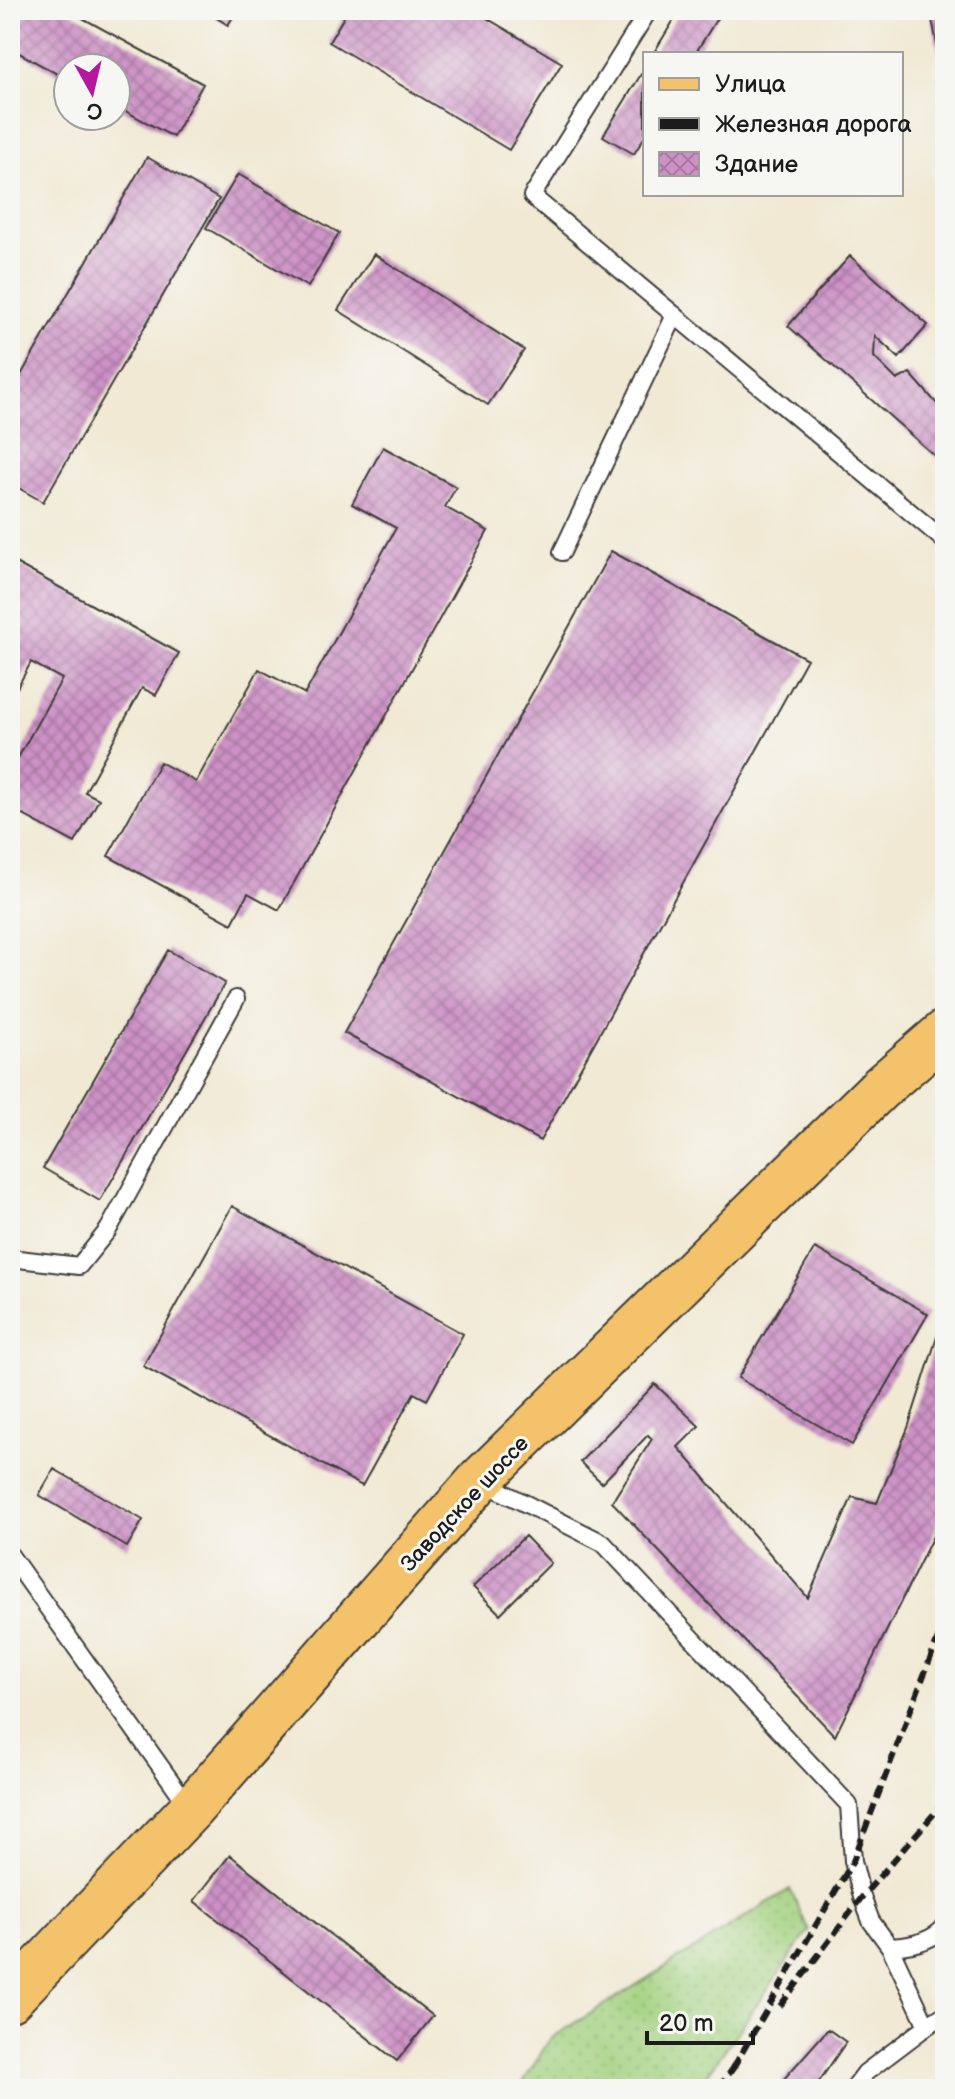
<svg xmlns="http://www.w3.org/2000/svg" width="955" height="2099" viewBox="0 0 955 2099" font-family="'Balsamiq Sans',sans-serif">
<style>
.garden{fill:url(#garden-dots);stroke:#60774e;stroke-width:2}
.building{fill:url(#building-cross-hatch)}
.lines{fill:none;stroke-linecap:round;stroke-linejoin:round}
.lane-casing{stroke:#3c3b38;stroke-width:20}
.primary-casing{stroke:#3c3b38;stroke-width:48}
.lane{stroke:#fff;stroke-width:16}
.primary{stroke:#f3c26a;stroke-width:44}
.rail{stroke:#1c1c1c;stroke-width:6;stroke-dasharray:12 6;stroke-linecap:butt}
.labels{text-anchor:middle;stroke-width:6;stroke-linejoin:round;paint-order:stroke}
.street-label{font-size:22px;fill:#1c1c1c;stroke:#f6f6f2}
</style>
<defs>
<pattern id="garden-dots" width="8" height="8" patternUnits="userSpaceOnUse" patternTransform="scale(2)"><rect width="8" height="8" fill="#a3d280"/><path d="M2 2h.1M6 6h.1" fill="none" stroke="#8cb46e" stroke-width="1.8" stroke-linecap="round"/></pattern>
<pattern id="building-cross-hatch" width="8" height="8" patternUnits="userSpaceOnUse" patternTransform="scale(2)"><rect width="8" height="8" fill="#cd91c6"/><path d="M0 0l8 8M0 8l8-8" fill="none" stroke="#a676a0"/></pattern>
</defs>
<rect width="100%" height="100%" fill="#f6f6f2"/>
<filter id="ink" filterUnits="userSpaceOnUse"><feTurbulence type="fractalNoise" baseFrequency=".0125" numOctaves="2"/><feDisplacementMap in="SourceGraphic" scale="16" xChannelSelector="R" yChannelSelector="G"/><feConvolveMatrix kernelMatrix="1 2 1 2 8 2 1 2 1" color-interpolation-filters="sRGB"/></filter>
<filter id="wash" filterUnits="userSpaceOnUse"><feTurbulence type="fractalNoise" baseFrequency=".006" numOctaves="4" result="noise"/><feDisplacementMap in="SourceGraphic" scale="32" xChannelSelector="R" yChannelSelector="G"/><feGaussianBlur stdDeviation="1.8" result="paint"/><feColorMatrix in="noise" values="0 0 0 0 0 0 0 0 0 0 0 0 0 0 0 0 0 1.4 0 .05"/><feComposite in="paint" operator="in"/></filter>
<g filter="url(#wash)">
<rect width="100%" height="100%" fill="#f1e9d4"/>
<!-- garden -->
<path class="garden" d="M 790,1889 L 809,1931 L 697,2089 L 519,2089 L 550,2039 Z"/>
<g id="blocks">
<!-- building -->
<path class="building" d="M 19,10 L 68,10 L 203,84 L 173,137 L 116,106 L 116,68 L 68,68 L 68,80 L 10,48 L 10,25 Z
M 204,10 L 237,10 L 228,25 Z
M 348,10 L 473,10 L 562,63 L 509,150 L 329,42 Z
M 680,10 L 722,10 L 695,54 L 653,54 Z
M 930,10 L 945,10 L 945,78 L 944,78 Z
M 645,68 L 645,136 L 634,154 L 603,136 Z
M 147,157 L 219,199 L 43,502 L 10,483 L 10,394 Z
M 238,174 L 339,233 L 308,287 L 206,228 Z
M 374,254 L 524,350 L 488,405 L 338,310 Z
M 850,256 L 928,325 L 899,358 L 875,336 L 874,357 L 897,380 L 910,373 L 945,413 L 945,465 L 788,326 Z
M 383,447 L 456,487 L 445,507 L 488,531 L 279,910 L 248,893 L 232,924 L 108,856 L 160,762 L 196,782 L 259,669 L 305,694 L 396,528 L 352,504 Z
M 611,551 L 807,659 L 540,1141 L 344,1033 Z
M 10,560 L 179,653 L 156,695 L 142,688 L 85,792 L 99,799 L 75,843 L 10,808 L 10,772 L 62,679 L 31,662 L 10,701 Z
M 168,950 L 225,983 L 100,1201 L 43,1168 Z
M 232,1206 L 463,1334 L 427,1400 L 414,1393 L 362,1486 L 143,1366 Z
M 815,1248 L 928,1314 L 852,1445 L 738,1378 Z
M 944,1315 L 945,1499 L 933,1536 L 835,1736 L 612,1502 L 652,1439 L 648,1435 L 602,1483 L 580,1462 L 655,1384 L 699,1426 L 678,1447 L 808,1598 L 852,1497 L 877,1503 L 908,1428 Z
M 54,1469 L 143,1520 L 127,1547 L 39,1495 Z
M 525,1536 L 551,1563 L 500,1614 L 473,1587 Z
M 230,1855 L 433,2016 L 397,2061 L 194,1901 Z
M 828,2029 L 846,2042 L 814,2089 L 775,2089 Z"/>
</g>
</g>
<g filter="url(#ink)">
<use href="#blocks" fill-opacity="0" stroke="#3c3b38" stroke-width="2"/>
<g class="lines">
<!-- lane casing -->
<g class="lane-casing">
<path id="lane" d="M 649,10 L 532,196 L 945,541
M 562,552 L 675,315
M 10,1258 L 79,1266 L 108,1230 L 236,999
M 481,1481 L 603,1543 L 849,1805 L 853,1861 L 862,1897 L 871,1921 L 890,1947 L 927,2026 L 865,2073 L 853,2089
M 10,1555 L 190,1808
M 890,1947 C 908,1946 933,1942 945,1926
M 927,2026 L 945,2014"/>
</g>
<!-- primary casing -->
<g class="primary-casing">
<path id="primary" d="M 10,1999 L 191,1809 L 480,1480 L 879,1089 L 945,1032"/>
</g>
<!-- lane -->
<use href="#lane" class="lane"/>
<!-- primary -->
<use href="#primary" class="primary"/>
<!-- rail -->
<path class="rail" d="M 780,2006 L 862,1897 L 945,1801
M 733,2068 L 853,1861 L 945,1620
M 718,2089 L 739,2060"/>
</g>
</g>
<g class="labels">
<!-- street labels -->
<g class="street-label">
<text transform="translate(464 1503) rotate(-47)" y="8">Заводское шоссе</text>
</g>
</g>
<!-- margin -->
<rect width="955" height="2099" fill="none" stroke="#f6f6f2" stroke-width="40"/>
<!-- legend -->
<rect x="643" y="52" width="260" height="144" fill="#f6f6f2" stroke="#9f9f9c" stroke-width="2"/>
<rect x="659" y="78" width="40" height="12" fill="#f3c26a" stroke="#9f9f9c" stroke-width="2"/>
<text x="715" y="92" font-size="24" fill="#1c1c1c">Улица</text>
<rect x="659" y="118" width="40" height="12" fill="#1c1c1c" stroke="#9f9f9c" stroke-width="2"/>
<text x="715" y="132" font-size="24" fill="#1c1c1c">Железная дорога</text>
<rect x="659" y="152" width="40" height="24" fill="url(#building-cross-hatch)" stroke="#9f9f9c" stroke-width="2"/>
<text x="715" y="172" font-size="24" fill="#1c1c1c">Здание</text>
<!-- north arrow -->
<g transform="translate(92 92) rotate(172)"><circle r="38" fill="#f6f6f2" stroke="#9f9f9c" stroke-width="2"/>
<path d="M0-6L14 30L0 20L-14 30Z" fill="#b5179e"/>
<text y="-12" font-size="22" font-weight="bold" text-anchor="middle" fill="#1c1c1c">С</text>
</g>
<!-- scale -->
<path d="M647 2031v12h106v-12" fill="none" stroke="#1c1c1c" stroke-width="4"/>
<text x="659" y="2031" font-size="24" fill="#1c1c1c" stroke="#f6f6f2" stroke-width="6" paint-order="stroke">20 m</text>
</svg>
